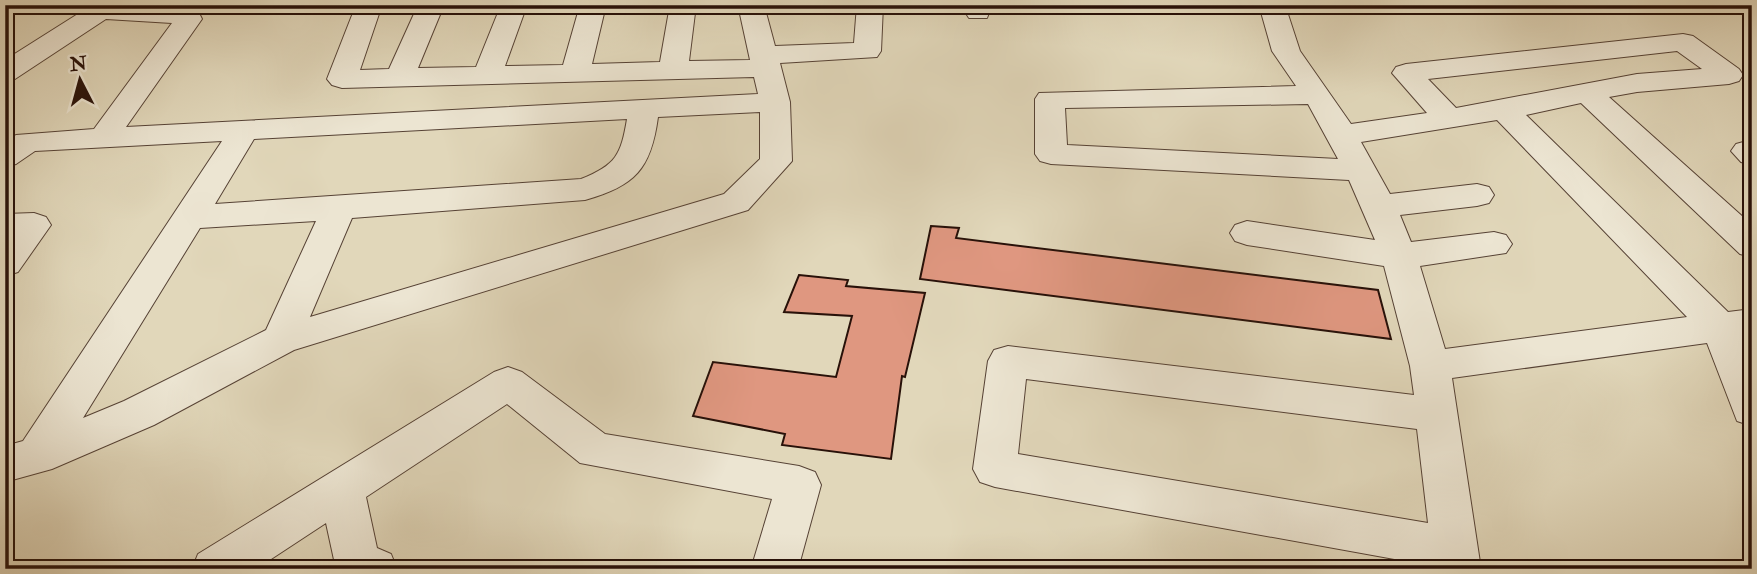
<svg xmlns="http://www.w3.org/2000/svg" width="1757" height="574" viewBox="0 0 1757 574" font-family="'IM FELL Double Pica',serif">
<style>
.building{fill:#df9780;stroke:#281109;stroke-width:2}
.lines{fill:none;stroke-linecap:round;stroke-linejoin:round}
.minor-casing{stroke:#564235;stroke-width:2}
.minor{fill:#ece5d2;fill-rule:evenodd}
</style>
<rect width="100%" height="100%" fill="#e1d7ba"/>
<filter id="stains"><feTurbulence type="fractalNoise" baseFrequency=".00286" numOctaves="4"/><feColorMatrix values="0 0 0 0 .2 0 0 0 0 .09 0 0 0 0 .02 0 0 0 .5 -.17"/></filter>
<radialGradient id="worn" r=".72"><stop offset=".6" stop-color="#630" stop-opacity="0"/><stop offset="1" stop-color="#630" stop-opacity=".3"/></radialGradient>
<!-- building -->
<path class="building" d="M 931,226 L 959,228 L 956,238 L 1378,290 L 1391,339 L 920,279 Z
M 799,275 L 848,280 L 846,286 L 925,293 L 905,377 L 902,376 L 891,459 L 782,445 L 785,434 L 693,416 L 713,362 L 836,377 L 852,316 L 784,312 Z"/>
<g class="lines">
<!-- minor casing -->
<g class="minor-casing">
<path id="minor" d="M 92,5 L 170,7 L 199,13 L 202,19 L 126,127 L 758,94 L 754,77 L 342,88 L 332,85 L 327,79 L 356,5 L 382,5 L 360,70 L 389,69 L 418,5 L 444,5 L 418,68 L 476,67 L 501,5 L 527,5 L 505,66 L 563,65 L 580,5 L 606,5 L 592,64 L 660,62 L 670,5 L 696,5 L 689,61 L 750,60 L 738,5 L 764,5 L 775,46 L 854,43 L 857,5 L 883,5 L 881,51 L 877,57 L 780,63 L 790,102 L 792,161 L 748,210 L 294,350 L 154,425 L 52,469 L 5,482 L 5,446 L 23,441 L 222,141 L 35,151 L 16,164 L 5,167 L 5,142 L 16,135 L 94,129 L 172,23 L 106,19 L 15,79 L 5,82 L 5,60 ZM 760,112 L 760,159 L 724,194 L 310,317 L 352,218 L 585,200 C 635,186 651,169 658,117 ZM 627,119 C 621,155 616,165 581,179 L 215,204 L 254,139 ZM 316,221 L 266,330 L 124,401 L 83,418 L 200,228 Z
M 966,5 L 992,5 L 987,18 L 969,18 L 965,12 Z
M 1259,5 L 1285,5 L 1300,51 L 1351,124 L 1427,113 L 1392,73 L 1396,67 L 1406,64 L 1683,34 L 1693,36 L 1739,69 L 1743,75 L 1739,81 L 1729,84 L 1637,92 L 1609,97 L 1752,225 L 1752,257 L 1740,254 L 1581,103 L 1526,115 L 1728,312 L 1752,309 L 1752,337 L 1744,338 L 1752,358 L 1752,426 L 1737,421 L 1707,343 L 1452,378 L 1481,569 L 1433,569 L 1433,566 L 995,487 L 980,482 L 973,469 L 988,361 L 994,350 L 1008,346 L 1414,395 L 1410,366 L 1384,266 L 1247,245 L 1235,241 L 1230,233 L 1235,225 L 1247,221 L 1375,240 L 1349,180 L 1051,164 L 1040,161 L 1035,154 L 1035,99 L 1039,93 L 1296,86 L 1272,51 ZM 1677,51 L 1702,69 L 1637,74 L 1456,108 L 1428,79 ZM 1308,104 L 1338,159 L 1067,145 L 1065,108 ZM 1497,120 L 1687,317 L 1445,349 L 1420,266 L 1506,253 L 1512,244 L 1506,235 L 1494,232 L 1411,242 L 1400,215 L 1477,206 L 1489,203 L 1494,195 L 1489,187 L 1477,184 L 1390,194 L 1361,142 ZM 1026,379 L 1417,429 L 1428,523 L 1018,454 Z
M 1747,141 L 1752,142 L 1752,165 L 1741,162 L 1731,151 L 1736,144 Z
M 34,213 L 46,217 L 51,225 L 18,272 L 5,276 L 5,214 Z
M 508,367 L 522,372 L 605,434 L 799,466 L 815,472 L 821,485 L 798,569 L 751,569 L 772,499 L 580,463 L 507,404 L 366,497 L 377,548 L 391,554 L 397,569 L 336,569 L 326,523 L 256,569 L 192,569 L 198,554 L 494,372 Z"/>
</g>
<!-- minor -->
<use href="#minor" class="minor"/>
</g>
<!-- margin -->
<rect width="1757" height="574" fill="none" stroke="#e1d7ba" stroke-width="28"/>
<rect x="7" y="7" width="1743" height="560" fill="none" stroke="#281109" stroke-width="3.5"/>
<rect x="14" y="14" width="1729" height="546" fill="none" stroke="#281109" stroke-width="2"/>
<!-- north arrow -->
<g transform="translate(80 80) rotate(354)" stroke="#ece5d2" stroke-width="5" paint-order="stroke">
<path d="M0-5L12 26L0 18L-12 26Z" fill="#281109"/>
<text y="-10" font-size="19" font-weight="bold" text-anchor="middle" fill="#281109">N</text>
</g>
<rect width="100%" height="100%" filter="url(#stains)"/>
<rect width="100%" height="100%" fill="url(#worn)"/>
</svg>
